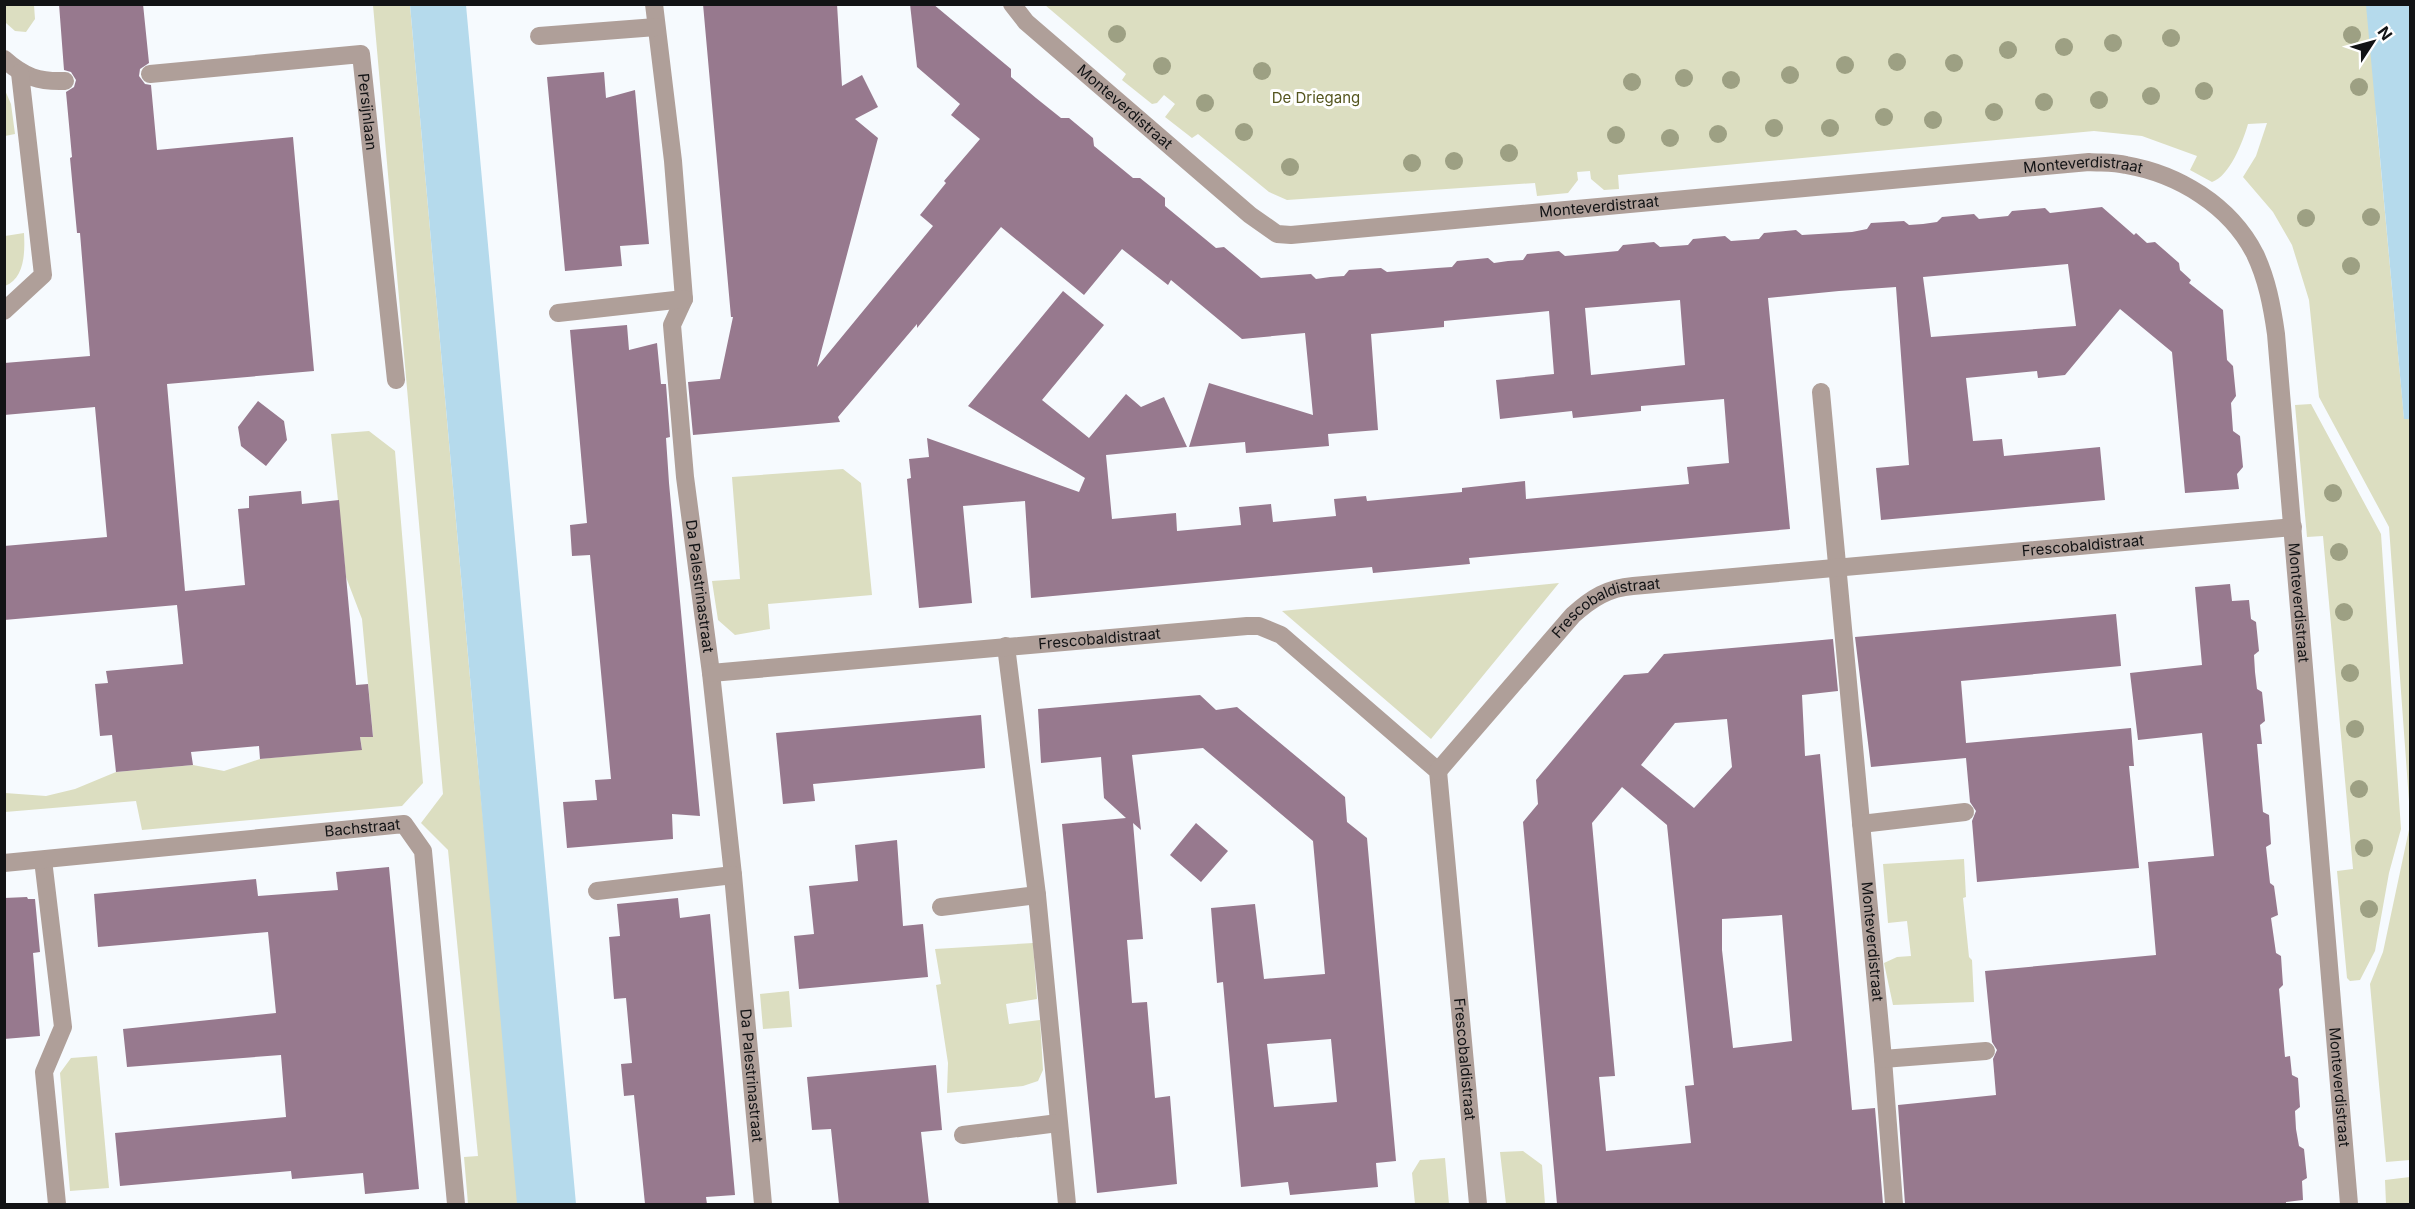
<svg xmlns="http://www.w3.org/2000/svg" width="2415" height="1209" viewBox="0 0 2415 1209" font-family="Inter,sans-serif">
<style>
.green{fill:#dcdec1}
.water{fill:#b5daec}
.building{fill:#97798e;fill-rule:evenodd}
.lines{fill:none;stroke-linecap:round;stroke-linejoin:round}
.lane{stroke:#af9f99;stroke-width:18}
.street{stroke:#af9f99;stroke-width:18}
.tree{fill:#9da083}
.labels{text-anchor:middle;stroke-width:6;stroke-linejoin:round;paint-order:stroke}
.park-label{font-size:15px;fill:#55561f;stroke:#fff}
.street-label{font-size:15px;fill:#121315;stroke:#fff}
</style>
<rect width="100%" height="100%" fill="#f6fafe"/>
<!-- green -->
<path class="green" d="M 4,5 L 34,5 L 35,19 L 26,32 L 15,31 L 6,23 Z
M 373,5 L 410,5 L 477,756 L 521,1204 L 468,1204 L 464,1157 L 478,1156 L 448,850 L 421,823 L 443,794 Z
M 1045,5 L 2409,5 L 2410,15 L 2376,115 L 2404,418 L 2410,419 L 2410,815 L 2389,527 L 2319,397 L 2309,300 L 2292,245 L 2273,212 L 2243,177 L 2256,156 L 2267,123 L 2248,124 C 2243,141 2230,176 2212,182 L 2190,170 L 2197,156 L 2142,136 L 2094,131 L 1618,175 L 1619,189 L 1604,190 L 1591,179 L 1590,171 L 1577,172 L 1578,180 L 1568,193 L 1537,196 L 1535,183 L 1287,200 L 1269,192 L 1198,134 L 1192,138 L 1165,117 L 1175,104 L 1164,95 L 1157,103 L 1152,104 L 1122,80 L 1126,74 Z
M 4,88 L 11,104 L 15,134 L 5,136 Z
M 24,233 C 25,252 25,278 5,286 L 5,236 Z
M 2311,404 L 2381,534 L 2401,829 L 2389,873 L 2375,951 L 2360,980 L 2350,981 L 2347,978 L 2337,871 L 2353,869 L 2323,536 L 2307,537 L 2295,405 Z
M 369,431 L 395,451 L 423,783 L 402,806 L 142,830 L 136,801 L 5,812 L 5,793 L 46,796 L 75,789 L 116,772 L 193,765 L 224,771 L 260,759 L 362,749 L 360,737 L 373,736 L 362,619 L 346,577 L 331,434 Z
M 843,469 L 861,483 L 872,595 L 768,604 L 770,629 L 735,635 L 718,620 L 712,581 L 740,579 L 732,477 Z
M 1559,583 L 1431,739 L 1282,611 Z
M 2410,825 L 2410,1160 L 2386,1162 L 2370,984 L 2383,952 Z
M 1964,859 L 1966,897 L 1963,898 L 1969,957 L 1972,960 L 1974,1002 L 1893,1005 L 1884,963 L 1897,957 L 1911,956 L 1907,921 L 1888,923 L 1883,864 Z
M 1033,943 L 1037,999 L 1006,1004 L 1009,1024 L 1040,1020 L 1043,1070 L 1038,1081 L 1023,1086 L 947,1093 L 948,1063 L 936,985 L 941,984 L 935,949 Z
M 789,991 L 792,1027 L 763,1029 L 760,994 Z
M 97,1056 L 109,1188 L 70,1191 L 60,1073 L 71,1058 Z
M 1523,1151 L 1542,1165 L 1545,1204 L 1506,1204 L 1500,1152 Z
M 1445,1158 L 1449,1204 L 1415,1204 L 1412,1173 L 1420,1160 Z
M 2410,1177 L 2410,1204 L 2386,1204 L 2385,1180 Z"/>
<!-- water -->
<path class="water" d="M 410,5 L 466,5 L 576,1204 L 517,1204 Z
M 2366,5 L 2410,5 L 2410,419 L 2404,419 Z"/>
<!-- building -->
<path class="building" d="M 59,4 L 143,4 L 149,63 L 140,69 L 139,76 L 145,84 L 151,85 L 157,150 L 293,137 L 314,371 L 167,384 L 185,591 L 245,585 L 238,509 L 249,508 L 249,496 L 301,491 L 302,504 L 339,500 L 356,685 L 368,684 L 373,737 L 360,737 L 362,750 L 260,759 L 259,746 L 191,752 L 193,765 L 116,772 L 112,735 L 100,736 L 95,684 L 108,683 L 106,671 L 183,664 L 177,605 L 4,620 L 4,546 L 107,537 L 95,407 L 4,415 L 4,363 L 90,356 L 80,233 L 77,233 L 70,158 L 72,157 L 66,92 L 74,87 L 76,80 L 71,72 L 64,70 Z
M 703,4 L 837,4 L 842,86 L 862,75 L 878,107 L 855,119 L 878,138 L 817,367 L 933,226 L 920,215 L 946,183 L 944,181 L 980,139 L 951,115 L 960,104 L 917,67 L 910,4 L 933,4 L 1011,69 L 1011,77 L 1036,98 L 1061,118 L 1069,118 L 1093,138 L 1094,146 L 1105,155 L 1133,178 L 1140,178 L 1165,198 L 1165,206 L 1216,248 L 1224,247 L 1261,278 L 1311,274 L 1316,279 L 1330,277 L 1344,276 L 1349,270 L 1381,268 L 1387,272 L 1437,268 L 1452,267 L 1457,261 L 1488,258 L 1494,263 L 1508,261 L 1523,260 L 1527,254 L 1559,251 L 1565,256 L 1587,254 L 1618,251 L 1623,245 L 1654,242 L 1660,247 L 1688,245 L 1693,239 L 1725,236 L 1731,241 L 1759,239 L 1764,233 L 1796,230 L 1802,235 L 1852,232 L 1867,229 L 1871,223 L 1904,221 L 1909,225 L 1923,224 L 1937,222 L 1942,217 L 1974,214 L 1979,219 L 2008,216 L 2012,211 L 2045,208 L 2050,213 L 2102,207 L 2134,235 L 2136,233 L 2147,243 L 2155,242 L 2179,263 L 2180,270 L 2191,280 L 2189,283 L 2223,310 L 2227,360 L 2233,366 L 2236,396 L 2231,403 L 2233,431 L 2240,436 L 2243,467 L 2237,474 L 2239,489 L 2185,493 L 2172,352 L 2120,309 L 2065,375 L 2038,378 L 2037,371 L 1966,378 L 1973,441 L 2002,439 L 2004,456 L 2100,447 L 2105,500 L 1881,520 L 1876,468 L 1909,465 L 1896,287 L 1839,291 L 1768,298 L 1790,529 L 1469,558 L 1470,564 L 1373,573 L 1372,567 L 1031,598 L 1025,501 L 963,506 L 972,603 L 919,608 L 907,479 L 911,478 L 909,459 L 929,457 L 927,438 L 1079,492 L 1085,478 L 968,406 L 1063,291 L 1104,325 L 1042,400 L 1089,438 L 1126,394 L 1141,407 L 1164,397 L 1187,447 L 1106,455 L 1112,519 L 1176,513 L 1177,531 L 1241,525 L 1239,507 L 1271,504 L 1273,522 L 1336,516 L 1334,499 L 1366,496 L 1367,501 L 1399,498 L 1462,492 L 1462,488 L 1525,481 L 1526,499 L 1689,484 L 1687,467 L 1729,463 L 1724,399 L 1641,406 L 1641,411 L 1573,418 L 1572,411 L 1500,419 L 1496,380 L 1554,374 L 1549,311 L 1444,321 L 1444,327 L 1371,334 L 1378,430 L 1328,434 L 1329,446 L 1246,453 L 1245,442 L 1189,447 L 1209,383 L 1313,415 L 1305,333 L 1242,339 L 1171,280 L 1168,285 L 1122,249 L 1084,295 L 1001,227 L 917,328 L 917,324 L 838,417 L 840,422 L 693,435 L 688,382 L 720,379 L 733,317 L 731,317 ZM 2068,264 L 2076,326 L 1931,337 L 1923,277 ZM 1680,300 L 1685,365 L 1591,375 L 1585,308 Z
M 604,72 L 606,98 L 635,90 L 649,244 L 620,246 L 622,266 L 565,271 L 547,77 Z
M 627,325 L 629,350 L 657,343 L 661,384 L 666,384 L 670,437 L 666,438 L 669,483 L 700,816 L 672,814 L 673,839 L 567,848 L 563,802 L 597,800 L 595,780 L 611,779 L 590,555 L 572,556 L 570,525 L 587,523 L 570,330 Z
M 258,401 L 284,421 L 287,440 L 266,466 L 241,446 L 238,427 Z
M 2230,584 L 2232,601 L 2249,600 L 2251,619 L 2256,622 L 2259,651 L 2254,655 L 2255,672 L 2257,689 L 2262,692 L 2265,721 L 2260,725 L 2262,744 L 2257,744 L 2263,812 L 2269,815 L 2271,844 L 2266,847 L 2270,883 L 2274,886 L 2278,915 L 2271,918 L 2276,953 L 2281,956 L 2282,971 L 2283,985 L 2279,989 L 2285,1057 L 2290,1056 L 2292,1075 L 2298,1078 L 2300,1107 L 2295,1111 L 2296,1129 L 2299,1146 L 2304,1149 L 2307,1178 L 2302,1181 L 2303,1200 L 2286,1202 L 2286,1204 L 1905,1204 L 1898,1105 L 1996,1095 L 1993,1059 L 1997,1050 L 1992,1042 L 1985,971 L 2156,955 L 2148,862 L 2214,856 L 2202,733 L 2138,740 L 2130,673 L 2202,665 L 2195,587 Z
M 2116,614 L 2121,666 L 1961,681 L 1966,743 L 2131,728 L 2134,766 L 2129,766 L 2139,868 L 1977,882 L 1972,821 L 1976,811 L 1970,802 L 1966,758 L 1871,767 L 1855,637 Z
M 1833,639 L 1838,691 L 1802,695 L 1805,756 L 1820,754 L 1852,1110 L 1875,1108 L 1883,1204 L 1557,1204 L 1523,822 L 1538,804 L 1536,780 L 1624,675 L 1648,673 L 1664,654 ZM 1727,719 L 1732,767 L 1694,808 L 1641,765 L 1675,723 ZM 1622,787 L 1667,825 L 1694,1085 L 1685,1086 L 1691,1143 L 1606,1151 L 1599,1077 L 1615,1076 L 1592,823 ZM 1782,915 L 1792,1041 L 1733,1048 L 1722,950 L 1722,919 Z
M 1200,695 L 1216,710 L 1237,707 L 1345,797 L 1347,822 L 1367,838 L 1396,1161 L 1376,1163 L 1378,1187 L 1290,1195 L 1288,1182 L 1241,1187 L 1223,982 L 1217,983 L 1211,908 L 1255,904 L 1264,979 L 1325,974 L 1313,841 L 1203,748 L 1132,755 L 1141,830 L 1133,823 L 1143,939 L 1127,940 L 1132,1003 L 1147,1002 L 1155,1098 L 1170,1096 L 1177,1184 L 1097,1193 L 1062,824 L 1126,818 L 1104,798 L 1101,757 L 1041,763 L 1038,709 ZM 1331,1039 L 1337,1102 L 1274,1107 L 1267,1044 Z
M 981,715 L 985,768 L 813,784 L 815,801 L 783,804 L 776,733 Z
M 1196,823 L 1228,851 L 1201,882 L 1170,855 Z
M 897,840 L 903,926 L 923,924 L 928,977 L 799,989 L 794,936 L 814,934 L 809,886 L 858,881 L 855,845 Z
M 389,867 L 419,1189 L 365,1194 L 363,1173 L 292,1179 L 291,1171 L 120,1186 L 115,1133 L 286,1117 L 281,1055 L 127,1067 L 123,1029 L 276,1013 L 268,932 L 98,947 L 94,894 L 256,879 L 258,896 L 338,890 L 336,872 Z
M 27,897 L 28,899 L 35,899 L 40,952 L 33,953 L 40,1036 L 4,1039 L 4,898 Z
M 678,898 L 680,918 L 710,914 L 735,1195 L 706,1197 L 707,1204 L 645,1204 L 634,1095 L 624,1096 L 621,1064 L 632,1063 L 626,998 L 614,999 L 609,937 L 620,936 L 617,904 Z
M 936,1065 L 942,1130 L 921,1132 L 929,1204 L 839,1204 L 831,1129 L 812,1130 L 807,1077 Z"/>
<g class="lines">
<!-- lane -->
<g class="lane">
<path d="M 4,59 C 24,77 39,82 65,81"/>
<path id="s1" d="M 150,74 L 361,54 L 396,380"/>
<path d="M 4,311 L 43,275 L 20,73"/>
</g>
<!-- street -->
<g class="street">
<path id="s2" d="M 654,4 L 673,161 L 684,299 L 672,325 L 685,477 L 711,673 L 733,875 L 763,1204"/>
<path id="s3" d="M 1012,4 L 1026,22 L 1250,215 L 1277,234 L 1291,235 L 2089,162 C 2101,163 2114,162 2126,165 C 2178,174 2230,205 2255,254 C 2267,279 2272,306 2276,334 L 2349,1204"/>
<path d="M 539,36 L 656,27"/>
<path d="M 558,313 L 684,299"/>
<path id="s4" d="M 1821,392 L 1883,1059 L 1894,1204"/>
<path d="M 1006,646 L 1037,895 L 1067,1204"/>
<path id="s5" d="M 711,673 L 1247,626 L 1259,626 L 1281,635 L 1438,771 L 1478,1204"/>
<path id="s6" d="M 1438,771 L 1573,615 C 1592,598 1608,588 1633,586 L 2293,527"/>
<path d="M 1861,824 L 1965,812"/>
<path d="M 43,860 L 63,1027 L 44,1072 L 57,1204"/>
<path id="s7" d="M 4,863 L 404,824 L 423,851 L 456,1204"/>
<path d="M 597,891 L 733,875"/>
<path d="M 941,907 L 1037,895"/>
<path d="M 1883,1059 L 1986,1051"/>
<path d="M 963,1135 L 1058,1123"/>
</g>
</g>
<!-- trees -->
<g class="tree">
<circle cx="1117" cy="34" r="9"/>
<circle cx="2352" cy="35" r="9"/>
<circle cx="2171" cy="38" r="9"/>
<circle cx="2113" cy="43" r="9"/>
<circle cx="2064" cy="47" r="9"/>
<circle cx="2008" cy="50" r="9"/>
<circle cx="1897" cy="62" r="9"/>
<circle cx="1954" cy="63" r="9"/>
<circle cx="1845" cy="65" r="9"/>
<circle cx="1162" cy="66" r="9"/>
<circle cx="1262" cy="71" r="9"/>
<circle cx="1790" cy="75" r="9"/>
<circle cx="1684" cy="78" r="9"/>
<circle cx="1731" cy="80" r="9"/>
<circle cx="1632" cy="82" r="9"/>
<circle cx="2359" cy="87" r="9"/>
<circle cx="2204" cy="91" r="9"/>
<circle cx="2151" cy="96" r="9"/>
<circle cx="2099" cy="100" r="9"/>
<circle cx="2044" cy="102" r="9"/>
<circle cx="1205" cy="103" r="9"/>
<circle cx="1994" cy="112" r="9"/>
<circle cx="1884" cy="117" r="9"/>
<circle cx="1933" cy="120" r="9"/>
<circle cx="1774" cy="128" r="9"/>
<circle cx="1830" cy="128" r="9"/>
<circle cx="1244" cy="132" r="9"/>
<circle cx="1718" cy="134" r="9"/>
<circle cx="1616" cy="135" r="9"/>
<circle cx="1670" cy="138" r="9"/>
<circle cx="1509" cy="153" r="9"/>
<circle cx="1454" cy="161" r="9"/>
<circle cx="1412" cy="163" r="9"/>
<circle cx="1290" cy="167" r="9"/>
<circle cx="2371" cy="217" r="9"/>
<circle cx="2306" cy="218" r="9"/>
<circle cx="2351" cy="266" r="9"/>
<circle cx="2333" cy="493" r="9"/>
<circle cx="2339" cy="552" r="9"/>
<circle cx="2344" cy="612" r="9"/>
<circle cx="2350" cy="673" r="9"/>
<circle cx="2355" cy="729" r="9"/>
<circle cx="2359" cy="789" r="9"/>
<circle cx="2364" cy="848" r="9"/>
<circle cx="2369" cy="909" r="9"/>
</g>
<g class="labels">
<!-- park labels -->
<g class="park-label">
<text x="1316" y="103">De Driegang</text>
</g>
<!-- street labels -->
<g class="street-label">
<text dy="5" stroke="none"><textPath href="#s3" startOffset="153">Monteverdistraat</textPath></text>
<text dy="5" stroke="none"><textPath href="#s1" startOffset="270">Persijnlaan</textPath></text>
<text dy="5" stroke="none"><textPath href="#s3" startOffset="1161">Monteverdistraat</textPath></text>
<text dy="5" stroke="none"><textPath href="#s3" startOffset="675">Monteverdistraat</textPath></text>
<text dy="5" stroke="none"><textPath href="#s6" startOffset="726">Frescobaldistraat</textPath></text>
<text dy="5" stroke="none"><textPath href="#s2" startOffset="588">Da Palestrinastraat</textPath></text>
<text dy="5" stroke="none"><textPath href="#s3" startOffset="1719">Monteverdistraat</textPath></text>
<text dy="5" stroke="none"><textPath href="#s6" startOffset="240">Frescobaldistraat</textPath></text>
<text dy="5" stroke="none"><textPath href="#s5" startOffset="390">Frescobaldistraat</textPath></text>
<text dy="5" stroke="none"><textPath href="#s7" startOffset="360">Bachstraat</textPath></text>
<text dy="5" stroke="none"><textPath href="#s4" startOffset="552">Monteverdistraat</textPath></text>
<text dy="5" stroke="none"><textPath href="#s5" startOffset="1071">Frescobaldistraat</textPath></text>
<text dy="5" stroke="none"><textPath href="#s2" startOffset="1080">Da Palestrinastraat</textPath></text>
<text dy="5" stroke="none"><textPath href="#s3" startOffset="2205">Monteverdistraat</textPath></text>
</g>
</g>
<!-- border -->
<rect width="2415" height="1209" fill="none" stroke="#121315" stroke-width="12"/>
<!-- north arrow -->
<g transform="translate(2373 42) rotate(54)" stroke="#ffffff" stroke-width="4.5" paint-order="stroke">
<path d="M0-4.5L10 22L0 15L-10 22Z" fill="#121315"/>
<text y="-9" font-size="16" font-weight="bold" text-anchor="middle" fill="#121315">N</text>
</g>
</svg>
